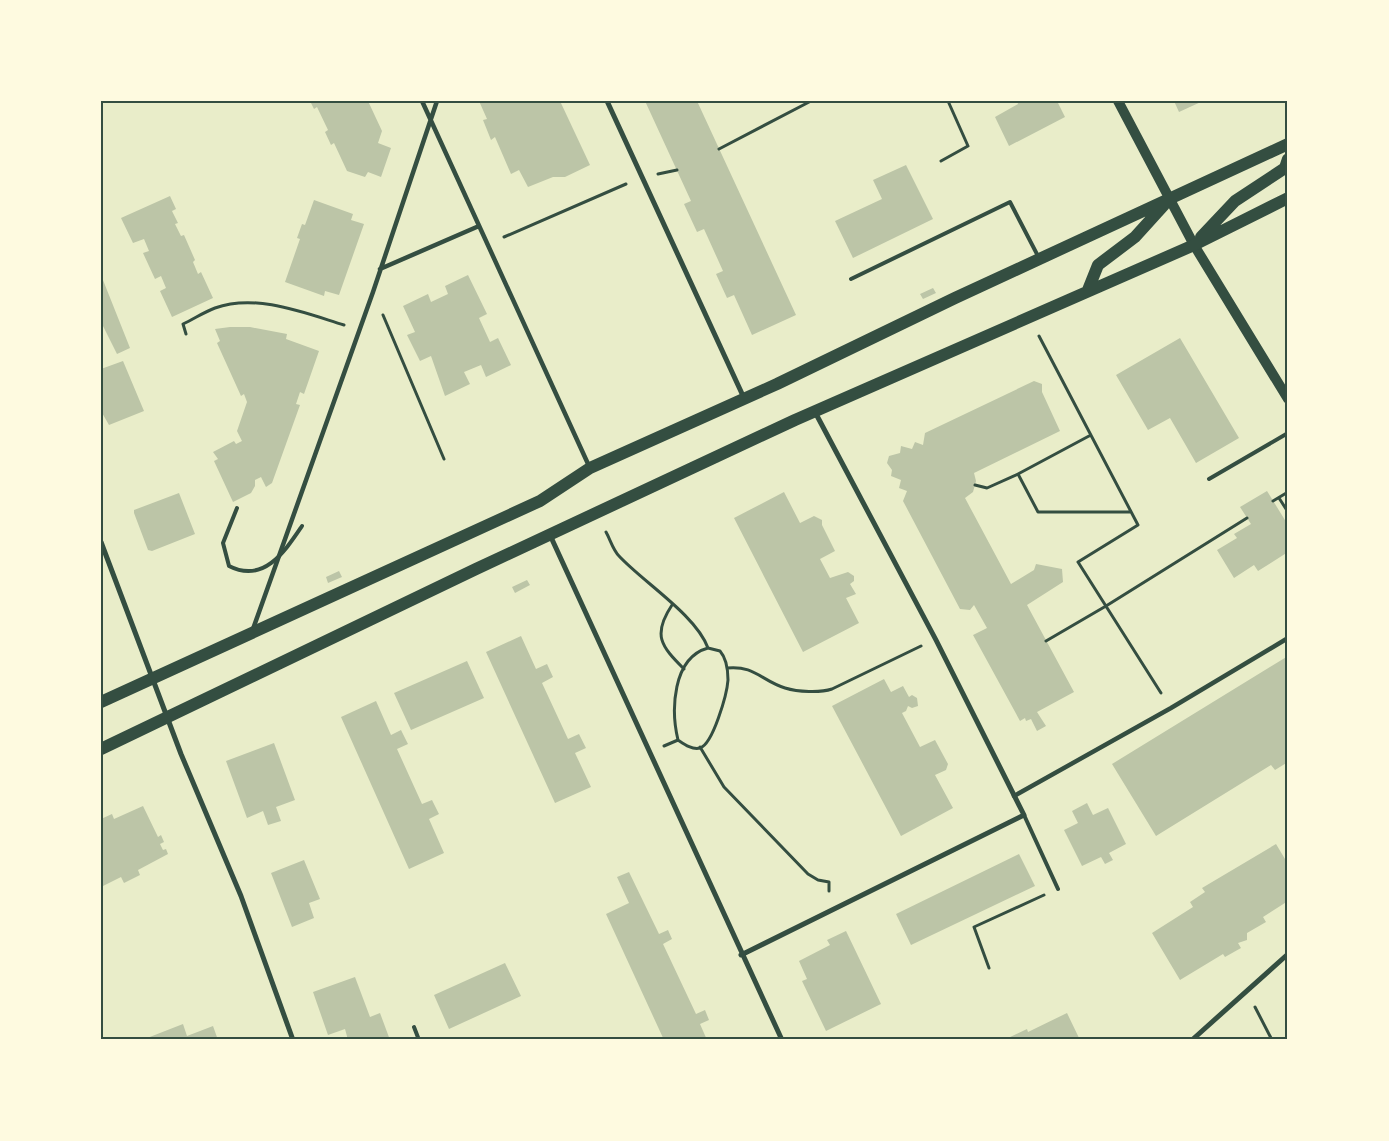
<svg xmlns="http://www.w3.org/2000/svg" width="1389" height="1141" viewBox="0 0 1389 1141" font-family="'Crimson Pro',serif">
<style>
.building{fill:#bcc5a7}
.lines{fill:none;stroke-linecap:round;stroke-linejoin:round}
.path{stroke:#344e41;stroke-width:3}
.service{stroke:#344e41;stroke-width:4}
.pedestrian{stroke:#344e41;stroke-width:4.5}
.minor{stroke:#344e41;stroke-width:5}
.secondary{stroke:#344e41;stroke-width:10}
.primary{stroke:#344e41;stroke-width:12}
.neatline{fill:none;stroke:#344e41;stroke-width:2}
</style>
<rect width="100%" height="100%" fill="#e9edc9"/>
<!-- building -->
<path class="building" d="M 310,101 L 368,101 L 382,131 L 378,143 L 391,148 L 381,177 L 368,172 L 365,177 L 347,171 L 334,143 L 331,145 L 325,132 L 328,130 L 317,107 L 314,109 Z
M 479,101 L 560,101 L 590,165 L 565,177 L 553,177 L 528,187 L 519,170 L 511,174 L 495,137 L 491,140 L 483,120 L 487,119 Z
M 645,101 L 697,101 L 796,315 L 752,335 L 734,295 L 727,298 L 716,274 L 723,271 L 704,229 L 697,232 L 684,204 L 691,201 Z
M 1017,101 L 1057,101 L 1065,117 L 1009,146 L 995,117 L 1018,104 Z
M 1174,101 L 1203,101 L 1179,112 Z
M 906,165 L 933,219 L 853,258 L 835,221 L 882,199 L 873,180 Z
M 170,196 L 176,209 L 172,211 L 178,223 L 175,224 L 181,236 L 184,235 L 195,260 L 193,262 L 198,274 L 201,272 L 213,298 L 172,317 L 160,291 L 166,288 L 161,276 L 155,279 L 143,253 L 149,251 L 144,239 L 133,243 L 121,218 Z
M 314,200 L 353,214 L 351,220 L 364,224 L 339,295 L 325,291 L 324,296 L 285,282 L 300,239 L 297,238 L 302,224 L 305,225 Z
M 101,275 L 130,348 L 117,354 L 103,326 L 101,326 Z
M 468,275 L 487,314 L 479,318 L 490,342 L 498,338 L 511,365 L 486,377 L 481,365 L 464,372 L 470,384 L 445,396 L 431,356 L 420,361 L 407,335 L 415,332 L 403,306 L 428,294 L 431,302 L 448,294 L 445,286 Z
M 933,288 L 936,293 L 923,299 L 920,294 Z
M 230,327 L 250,327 L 287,334 L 286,339 L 319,351 L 304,394 L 300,392 L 296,404 L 300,405 L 272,483 L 266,487 L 261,477 L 255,480 L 255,486 L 251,493 L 233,502 L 214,461 L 218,459 L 213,452 L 234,441 L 236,444 L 242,441 L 237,431 L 247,402 L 244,394 L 241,396 L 217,343 L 220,341 L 215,329 Z
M 1180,338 L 1239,438 L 1196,463 L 1170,418 L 1148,430 L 1116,375 Z
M 123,361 L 144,411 L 109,425 L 101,411 L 101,369 Z
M 1034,381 L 1042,384 L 1042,392 L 1060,431 L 974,473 L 976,481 L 973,492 L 965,498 L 1011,584 L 1034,570 L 1036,564 L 1062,569 L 1063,582 L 1027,605 L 1074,692 L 1037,712 L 1046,726 L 1037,731 L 1031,719 L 1026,721 L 1025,718 L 1020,721 L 973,635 L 987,628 L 974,605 L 970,610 L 960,609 L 903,501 L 907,491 L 899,488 L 901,480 L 891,476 L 892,470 L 887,463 L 889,456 L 900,453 L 901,446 L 912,449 L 915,442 L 923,445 L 925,433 Z
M 1267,491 L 1288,525 L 1288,552 L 1258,571 L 1254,565 L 1234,578 L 1217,550 L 1237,538 L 1234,534 L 1251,524 L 1240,507 Z
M 784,492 L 800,523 L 814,516 L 822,520 L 822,525 L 835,551 L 820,559 L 830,578 L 848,572 L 854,576 L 854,581 L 850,584 L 856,594 L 846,598 L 859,623 L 803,652 L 734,518 Z
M 179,493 L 195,534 L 152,551 L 148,550 L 134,513 L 134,510 Z
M 339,571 L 342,577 L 328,583 L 326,577 Z
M 527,580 L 530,585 L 515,593 L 512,587 Z
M 521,636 L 536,669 L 547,664 L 553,677 L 542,683 L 568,739 L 579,734 L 586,748 L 575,753 L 591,787 L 555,803 L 486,652 Z
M 1288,656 L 1288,762 L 1275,770 L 1271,765 L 1156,836 L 1112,764 Z
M 467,661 L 484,698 L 411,730 L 394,693 Z
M 884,679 L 891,692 L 903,686 L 909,697 L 912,695 L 917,698 L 918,706 L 912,708 L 908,706 L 906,711 L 902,713 L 920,747 L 935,740 L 948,764 L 946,770 L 935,775 L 953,808 L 901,836 L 832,706 Z
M 376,701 L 391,735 L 401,730 L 408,744 L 397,749 L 422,804 L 432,800 L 439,814 L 429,819 L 444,853 L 409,869 L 341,717 Z
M 274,743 L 295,800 L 276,807 L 281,821 L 268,825 L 263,811 L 247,818 L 226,761 Z
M 1087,803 L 1093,815 L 1108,808 L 1126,844 L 1109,853 L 1113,860 L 1105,864 L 1101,857 L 1082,866 L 1064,830 L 1078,823 L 1072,811 Z
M 143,806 L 158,837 L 161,835 L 164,842 L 160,844 L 163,850 L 166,849 L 168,854 L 138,870 L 140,875 L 124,883 L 121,877 L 101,887 L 101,819 L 112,814 L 114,819 Z
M 1276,844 L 1288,864 L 1288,901 L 1263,917 L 1266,922 L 1247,933 L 1247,940 L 1238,943 L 1241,948 L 1225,957 L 1223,954 L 1180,980 L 1152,933 L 1193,907 L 1190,902 L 1205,892 L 1202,888 Z
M 1019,854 L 1035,886 L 911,945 L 896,914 Z
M 304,860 L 320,899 L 309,903 L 314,918 L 292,927 L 271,873 Z
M 629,872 L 659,934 L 668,930 L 672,939 L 663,944 L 696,1014 L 705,1010 L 709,1020 L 700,1024 L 707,1040 L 664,1040 L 606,914 L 629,903 L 617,877 Z
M 846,931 L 881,1004 L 826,1031 L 802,981 L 807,979 L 799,961 L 830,945 L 827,940 Z
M 505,963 L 521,996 L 449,1029 L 434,995 Z
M 355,977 L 370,1017 L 380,1013 L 390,1040 L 348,1040 L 345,1029 L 328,1035 L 313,992 Z
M 1067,1013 L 1080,1040 L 1008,1038 L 1027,1029 L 1028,1032 Z
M 183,1024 L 187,1036 L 213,1026 L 218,1040 L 142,1040 Z"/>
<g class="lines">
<!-- path -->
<path class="path" d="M 719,149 L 811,101
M 941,161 L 968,146 L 948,101
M 658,174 L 677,170
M 504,237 L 626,184
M 383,315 L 444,459
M 186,334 L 183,324 C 194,319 204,312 215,308 C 256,293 305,313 344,325
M 1039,336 L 1138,525 L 1078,562 L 1161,693
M 1089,436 L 1018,474 L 1038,512 L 1130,512
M 975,485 L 987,488 L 1018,474
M 1279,498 L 1288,512
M 1273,501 L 1288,492
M 606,532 C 610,539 613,550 619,556 C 643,582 696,615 708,648
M 672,605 C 652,635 661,646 684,669
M 1046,641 L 1106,606 L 1247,518
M 708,648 L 720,651 C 727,659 728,670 728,680 C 727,694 713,744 700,748 C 692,750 684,744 678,740 C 671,711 672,658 708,648 Z
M 727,668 C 754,665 762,681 785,688 C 798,692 820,693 832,689 L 921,646
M 664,746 L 678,740
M 700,747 L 724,787 L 808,874 L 818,880 L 829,882 L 829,891
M 989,968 L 974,927 L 1044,895
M 1255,1007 L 1272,1040"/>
<!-- service -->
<path class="service" d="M 851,279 L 1010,202 L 1039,258
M 1209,479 L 1288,433
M 237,508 L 223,543 L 229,566 C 264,584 285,551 302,526
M 1024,815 L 1058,889
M 414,1027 L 419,1040"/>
<!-- pedestrian -->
<path class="pedestrian" d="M 422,101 L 589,466
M 380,269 L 479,226
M 253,629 L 373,292 L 437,101
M 1014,796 L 1171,708 L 1288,638"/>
<!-- minor -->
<path class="minor" d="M 607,101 L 744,398
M 550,535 L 782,1040
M 101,542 L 181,754 L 241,896 L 293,1040
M 741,955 L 1024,815 L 936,640 L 815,412
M 1192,1040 L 1288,954"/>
<!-- secondary -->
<path class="secondary" d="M 1118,101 L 1194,245 L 1288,399"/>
<!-- primary -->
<path class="primary" d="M 1201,237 L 1235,201 L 1285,168 L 1288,159
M 1088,290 L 1098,265 L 1135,237 L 1164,205
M 101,702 L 540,501 L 590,468 L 777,384 L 955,298 L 1288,144
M 101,749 L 476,569 L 795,420 L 1194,245 L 1288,198"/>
</g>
<!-- border -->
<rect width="1389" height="1141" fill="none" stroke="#fefae0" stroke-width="205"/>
<rect x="102" y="102" width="1184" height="936" class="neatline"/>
</svg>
